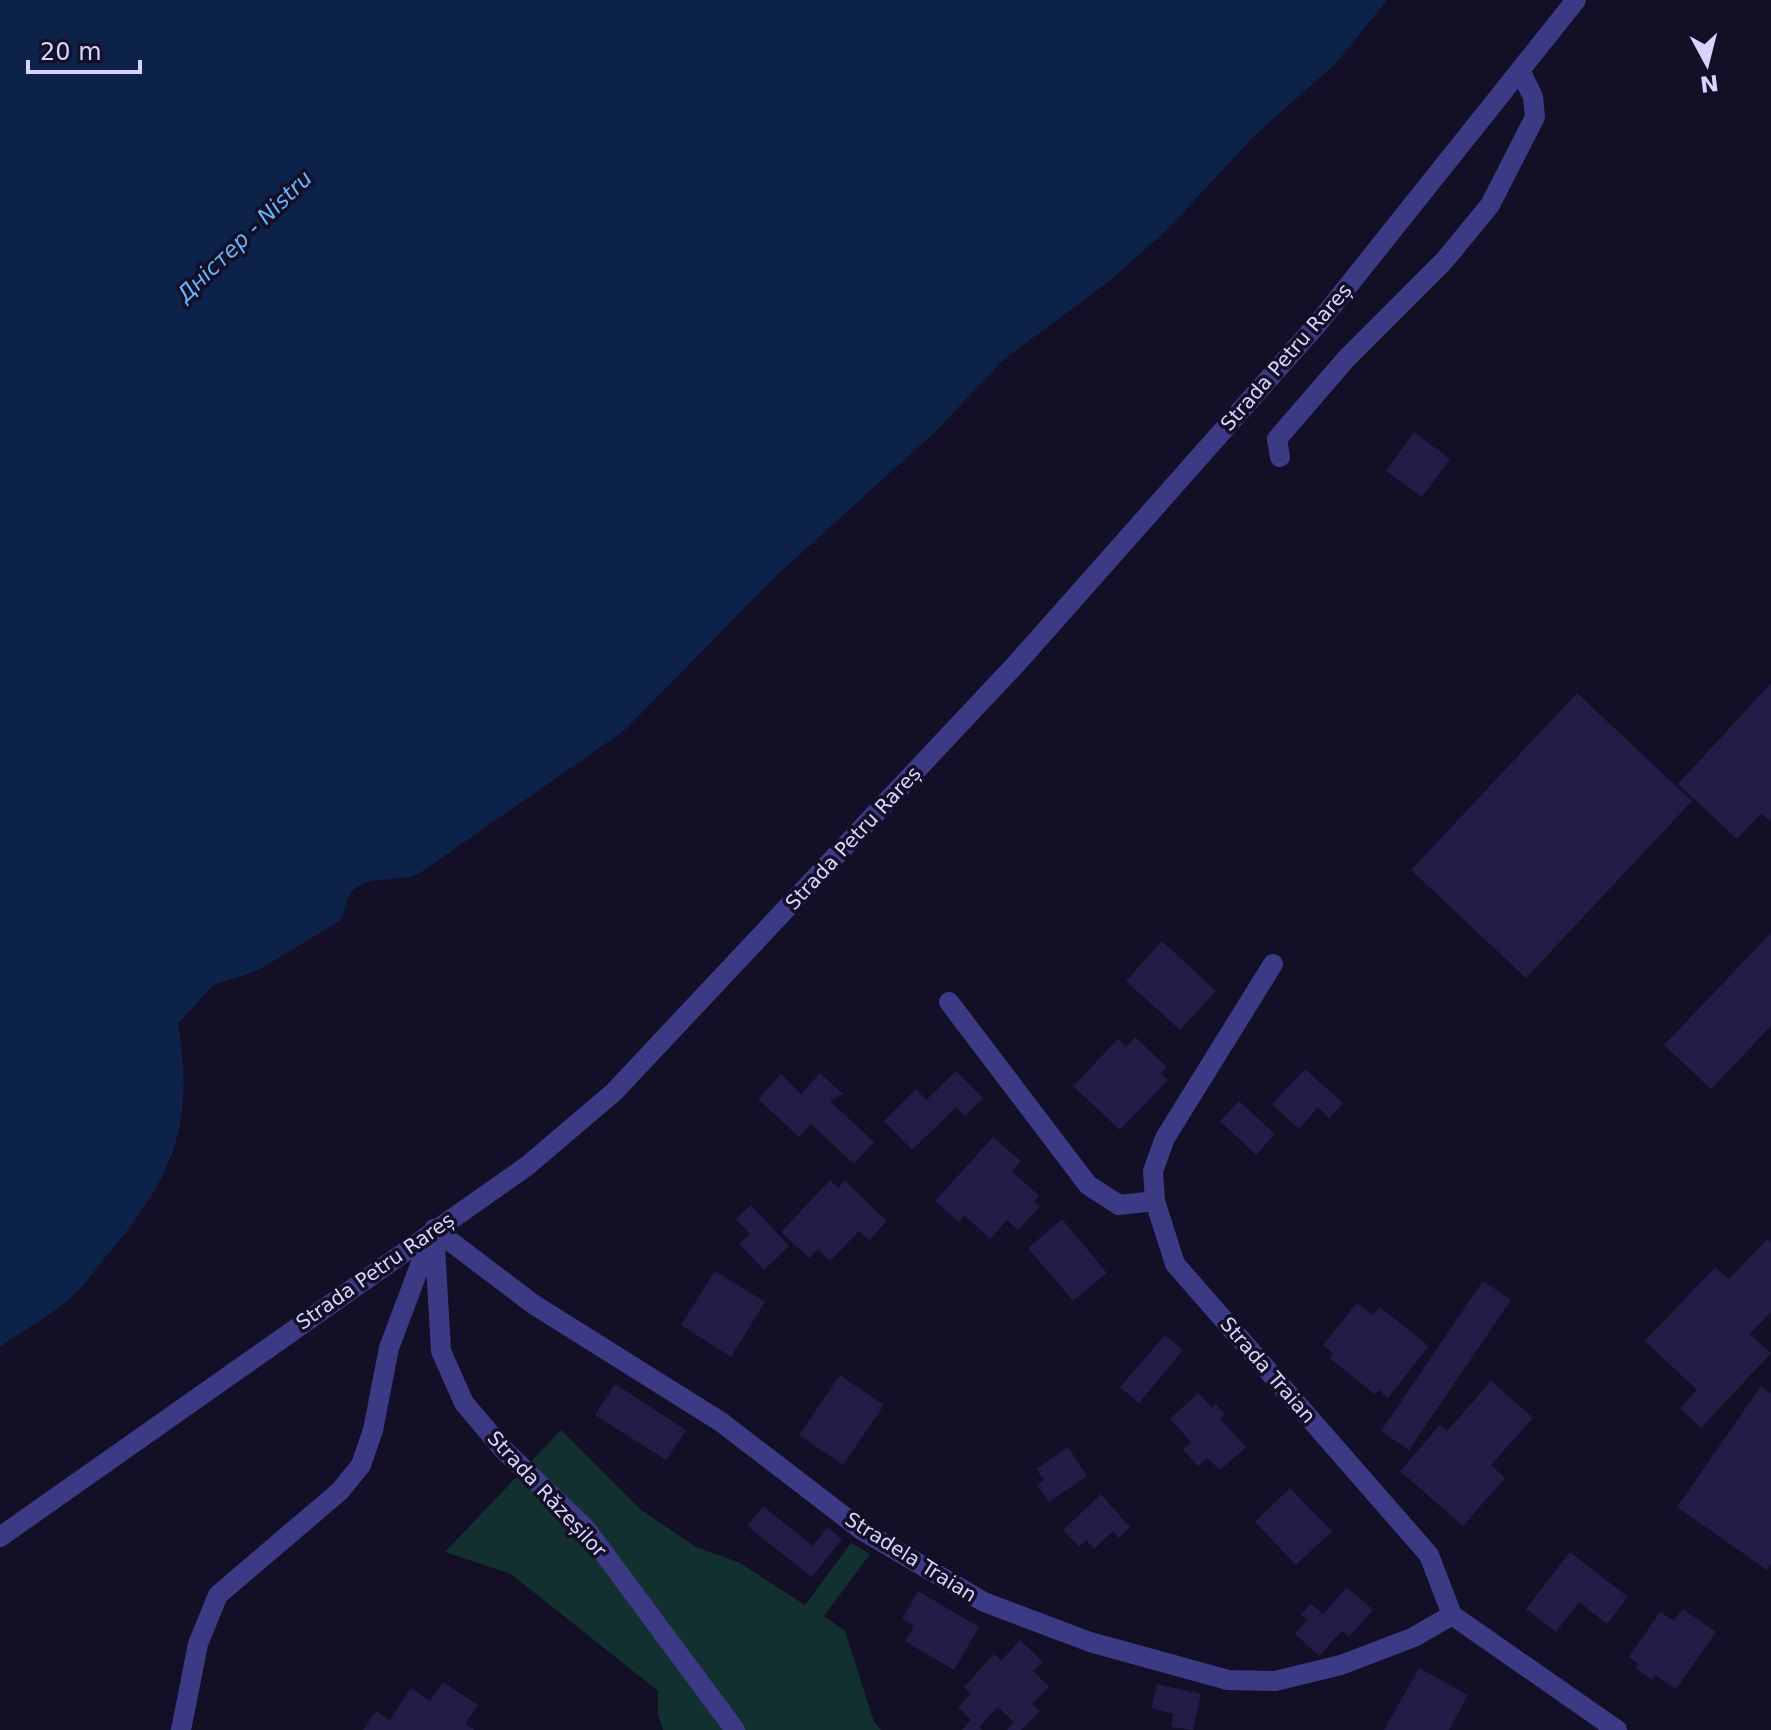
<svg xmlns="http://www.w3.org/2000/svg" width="1771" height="1730" viewBox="0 0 1771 1730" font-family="'DejaVu Sans',sans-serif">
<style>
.green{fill:#12302f}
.water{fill:#0c2248}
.building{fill:#241b47}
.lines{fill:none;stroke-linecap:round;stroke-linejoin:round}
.lane{stroke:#3d3a85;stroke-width:20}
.street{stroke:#3d3a85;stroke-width:20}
.labels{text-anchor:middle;stroke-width:7;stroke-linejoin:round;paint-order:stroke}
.street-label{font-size:20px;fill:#d9d4ff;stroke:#130f26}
.water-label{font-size:22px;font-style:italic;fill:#62b6ff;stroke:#130f26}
</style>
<rect width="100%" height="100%" fill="#130f26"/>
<!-- green -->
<path class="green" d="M 561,1430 L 641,1510 L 696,1547 L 740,1563 L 805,1605 L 851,1543 L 870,1554 L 824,1616 L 845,1631 L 874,1722 L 881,1730 L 663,1730 L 658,1715 L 658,1691 L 511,1574 L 445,1552 Z"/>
<!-- water -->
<path class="water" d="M 0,0 L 1387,0 L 1336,63 L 1255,135 L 1167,230 L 1108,282 L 1003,360 L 936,431 L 776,576 L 625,730 L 420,873 C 401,884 362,872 349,896 C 345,902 345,912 341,920 L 257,971 L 213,985 L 178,1024 C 196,1129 170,1182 103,1260 C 94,1271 86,1284 76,1293 C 54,1314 25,1329 0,1347 Z"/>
<!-- building -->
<path class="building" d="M 1414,432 L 1450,459 L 1422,497 L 1386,471 Z
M 1771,683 L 1771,822 L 1761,813 L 1737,839 L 1678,784 Z
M 1577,693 L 1692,801 L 1526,978 L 1411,870 Z
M 1771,933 L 1771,1026 L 1711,1089 L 1664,1045 Z
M 1162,941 L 1216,991 L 1180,1030 L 1126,981 Z
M 1135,1037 L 1167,1067 L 1161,1074 L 1168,1080 L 1120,1130 L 1073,1086 L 1118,1039 L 1126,1047 Z
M 1305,1069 L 1343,1103 L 1329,1118 L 1318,1107 L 1299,1129 L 1272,1104 Z
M 956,1071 L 983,1098 L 965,1116 L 956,1107 L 912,1150 L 884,1121 L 916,1089 L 926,1100 Z
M 820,1073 L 843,1094 L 830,1101 L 874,1142 L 854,1164 L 811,1124 L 799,1137 L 758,1099 L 781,1074 L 801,1094 Z
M 1239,1101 L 1275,1134 L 1256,1155 L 1220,1121 Z
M 993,1137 L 1021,1161 L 1012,1171 L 1039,1196 L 1034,1201 L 1040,1206 L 1018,1230 L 1007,1220 L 990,1239 L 964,1215 L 959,1222 L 935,1201 Z
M 830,1180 L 838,1188 L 845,1181 L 887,1221 L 869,1240 L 859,1231 L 830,1261 L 818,1249 L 809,1258 L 781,1232 Z
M 751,1205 L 789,1246 L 764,1270 L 739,1244 L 750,1234 L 736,1219 Z
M 1062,1219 L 1107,1273 L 1073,1301 L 1028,1248 Z
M 1767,1239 L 1771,1243 L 1771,1312 L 1750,1334 L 1771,1353 L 1701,1428 L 1680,1408 L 1697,1390 L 1645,1341 L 1715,1267 L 1729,1279 Z
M 715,1271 L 765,1302 L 731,1357 L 681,1325 Z
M 1483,1281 L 1511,1300 L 1409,1450 L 1381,1431 Z
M 1357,1303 L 1373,1315 L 1380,1307 L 1429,1346 L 1388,1398 L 1379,1390 L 1375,1394 L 1329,1358 L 1333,1353 L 1323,1345 Z
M 1165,1335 L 1183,1350 L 1139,1403 L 1120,1387 Z
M 840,1375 L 884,1405 L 843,1465 L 799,1435 Z
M 1491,1381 L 1533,1418 L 1491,1465 L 1505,1478 L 1463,1526 L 1400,1471 L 1440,1425 L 1447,1431 Z
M 615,1384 L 686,1430 L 666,1460 L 595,1415 Z
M 1761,1386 L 1771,1394 L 1771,1563 L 1767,1570 L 1677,1507 Z
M 1198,1393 L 1212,1408 L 1216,1404 L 1225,1414 L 1220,1419 L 1246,1447 L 1220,1470 L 1207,1458 L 1198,1466 L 1183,1450 L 1191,1442 L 1170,1419 Z
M 1068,1447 L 1087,1476 L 1049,1502 L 1037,1485 L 1044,1480 L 1036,1469 Z
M 1290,1488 L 1332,1531 L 1296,1565 L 1255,1522 Z
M 1101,1494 L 1130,1527 L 1119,1538 L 1113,1531 L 1094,1549 L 1086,1540 L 1079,1547 L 1063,1530 Z
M 763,1506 L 813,1546 L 827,1527 L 842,1539 L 812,1577 L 747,1526 Z
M 1570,1552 L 1628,1597 L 1607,1624 L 1579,1602 L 1556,1632 L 1526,1609 Z
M 1347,1587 L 1373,1610 L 1349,1637 L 1342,1631 L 1319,1656 L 1295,1634 L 1308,1619 L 1300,1615 L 1311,1604 L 1323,1614 Z
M 918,1591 L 979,1627 L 954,1670 L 905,1641 L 914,1626 L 902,1619 Z
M 1683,1609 L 1716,1632 L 1676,1689 L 1655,1675 L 1652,1680 L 1635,1668 L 1638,1663 L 1629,1657 L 1660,1612 L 1674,1621 Z
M 1020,1640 L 1043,1662 L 1033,1671 L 1049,1687 L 1032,1704 L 1040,1711 L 1021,1730 L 1007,1730 L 1014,1722 L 998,1707 L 979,1727 L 982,1730 L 962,1730 L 971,1720 L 958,1707 L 971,1694 L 964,1687 L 994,1654 L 1001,1661 Z
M 1419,1668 L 1468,1695 L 1449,1730 L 1384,1730 Z
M 443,1682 L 478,1705 L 465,1724 L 475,1730 L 363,1730 L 376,1711 L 390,1720 L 411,1688 L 430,1701 Z
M 1157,1684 L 1201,1694 L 1193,1730 L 1171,1727 L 1173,1714 L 1151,1708 Z"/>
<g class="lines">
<!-- lane -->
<path class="lane" d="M 1280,457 L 1277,439 L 1346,359 L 1444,261 L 1490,205 L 1535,117 L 1533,97 L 1520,70"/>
<!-- street -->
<path class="street" d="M 949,1002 L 1088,1185 L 1119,1205 L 1155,1201 L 1175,1264 L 1429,1555 L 1452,1615 L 1617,1730
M 1155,1201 L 1153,1171 L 1165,1138 L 1273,964
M 434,1229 L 533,1304 L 721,1422 L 863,1531 L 984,1602 L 1090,1642 L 1228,1680 L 1275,1681 L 1341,1665 L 1414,1637 L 1452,1615
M 434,1229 L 441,1351 L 464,1403 L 503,1449 L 586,1529 L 735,1730
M 0,1537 L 527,1166 L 614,1092 L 1017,663 L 1320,321 L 1576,0
M 181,1730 L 198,1644 L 218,1595 L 340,1491 L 361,1465 L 373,1430 L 389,1348 L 431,1236"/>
</g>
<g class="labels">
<!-- street labels -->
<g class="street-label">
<text transform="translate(1286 357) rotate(-49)" y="7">Strada Petru Rareș</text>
<text transform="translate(853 838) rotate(-47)" y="7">Strada Petru Rareș</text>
<text transform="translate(375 1271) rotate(-35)" y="7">Strada Petru Rareș</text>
<text transform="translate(1268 1370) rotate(49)" y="7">Strada Traian</text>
<text transform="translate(547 1494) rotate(47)" y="7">Strada Răzeșilor</text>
<text transform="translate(911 1557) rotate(32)" y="7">Stradela Traian</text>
</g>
<!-- water labels -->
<g class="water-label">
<text transform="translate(244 236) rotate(-44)" y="8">Дністер - Nistru</text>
</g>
</g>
<!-- north arrow -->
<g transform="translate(1707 64) rotate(173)" stroke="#130f26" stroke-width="6" paint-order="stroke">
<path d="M0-6L14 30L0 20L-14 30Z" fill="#d9d4ff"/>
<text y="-12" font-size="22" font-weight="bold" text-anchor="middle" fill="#d9d4ff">N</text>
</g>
<!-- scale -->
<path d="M28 60v12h112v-12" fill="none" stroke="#d9d4ff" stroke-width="4"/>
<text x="40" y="60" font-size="24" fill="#d9d4ff" stroke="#130f26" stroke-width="6" paint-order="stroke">20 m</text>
</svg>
